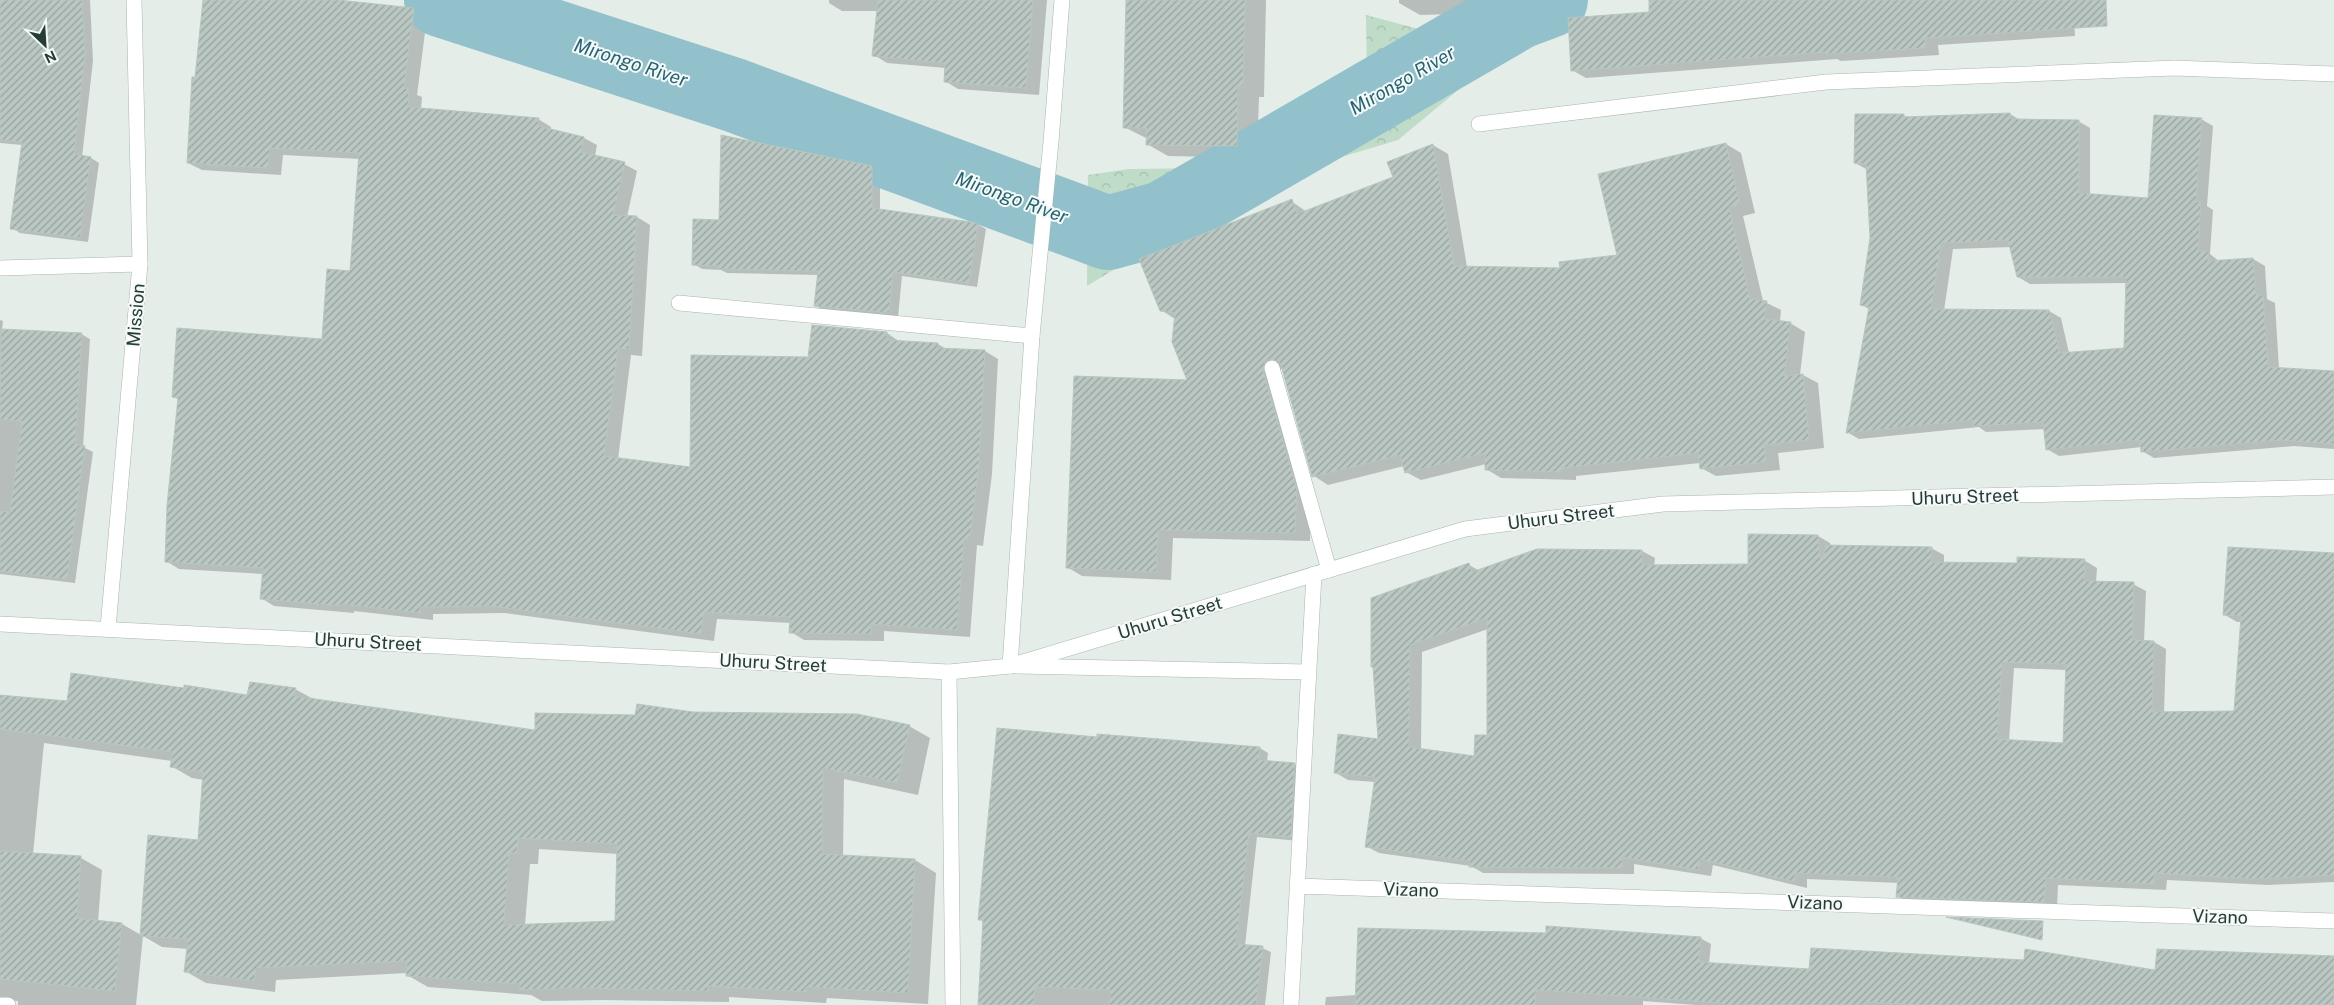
<svg xmlns="http://www.w3.org/2000/svg" width="2334" height="1005" viewBox="0 0 2334 1005" font-family="'Public Sans',sans-serif">
<style>
.forest{fill:url(#forest-crowns)}
.shadow{fill:#0003;fill-rule:evenodd}
.lines{fill:none;stroke-linecap:round;stroke-linejoin:round}
.river{stroke:#92c1cc;stroke-width:74}
.building{fill:url(#building-hatch);stroke:#b7c6c0;fill-rule:evenodd}
.service-casing{stroke:#a8b5b0;stroke-width:16}
.minor-casing{stroke:#a8b5b0;stroke-width:16}
.tertiary-casing{stroke:#a8b5b0;stroke-width:16}
.secondary-casing{stroke:#a4b7b1;stroke-width:16}
.service{stroke:#fff;stroke-width:15}
.minor{stroke:#fff;stroke-width:15}
.tertiary{stroke:#fff;stroke-width:15}
.secondary{stroke:#fff;stroke-width:15}
.labels{text-anchor:middle;stroke-width:4;stroke-linejoin:round;paint-order:stroke}
.street-label{font-size:18px;fill:#253d37;stroke:#f5f9f7}
.water-label{font-size:19px;font-style:italic;fill:#246474;stroke:#f5f9f7}
</style>
<defs>
<pattern id="forest-crowns" width="20" height="18" patternUnits="userSpaceOnUse" patternTransform="scale(1.25)"><rect width="20" height="18" fill="#bfdcc8"/><path d="M2 6a3 3 0 1 1 6 0M12 15a3 3 0 1 1 6 0" fill="none" stroke="#a4beac"/></pattern>
<pattern id="building-hatch" width="6" height="6" patternUnits="userSpaceOnUse" patternTransform="scale(1.25)"><rect width="6" height="6" fill="#bac7c2"/><path d="M-1 1l2-2M0 6l6-6M5 7l2-2" fill="none" stroke="#97a39e"/></pattern>
</defs>
<rect width="100%" height="100%" fill="#e5ede9"/>
<!-- forest -->
<path class="forest" d="M 1509,0 L 1546,0 L 1536,41 L 1509,44 L 1487,66 L 1398,140 L 1298,170 L 1169,236 L 1087,286 L 1088,175 L 1129,169 L 1219,168 L 1283,118 L 1367,75 L 1366,15 L 1445,36 L 1508,3 Z"/>
<!-- shadow -->
<path class="shadow" d="M 0,0 L 90,0 L 93,61 L 82,157 L 91,158 L 99,163 L 88,242 L 20,233 L 12,228 L 22,145 L 0,143 Z
M 205,0 L 326,0 L 414,10 L 427,17 L 417,95 L 422,97 L 421,109 L 538,119 L 551,127 L 551,130 L 584,138 L 597,145 L 595,156 L 624,164 L 637,171 L 627,217 L 637,217 L 650,225 L 642,356 L 631,355 L 618,459 L 691,468 L 809,358 L 887,333 L 900,342 L 938,344 L 946,349 L 985,351 L 998,359 L 992,474 L 983,546 L 977,545 L 970,637 L 884,631 L 884,641 L 804,640 L 791,632 L 791,623 L 717,619 L 714,641 L 505,613 L 433,614 L 433,620 L 354,611 L 354,613 L 274,606 L 261,598 L 263,574 L 179,569 L 166,561 L 179,400 L 173,396 L 323,341 L 351,272 L 360,159 L 283,155 L 281,175 L 202,170 L 188,163 Z
M 829,0 L 1047,0 L 1039,95 L 958,89 L 945,81 L 946,68 L 887,63 L 874,55 L 878,11 L 842,11 L 829,3 Z
M 1127,0 L 1266,0 L 1264,97 L 1259,97 L 1257,158 L 1168,156 L 1147,144 L 1148,139 L 1124,127 Z
M 1399,0 L 1509,0 L 1509,12 L 1420,15 L 1399,3 Z
M 1650,0 L 2073,0 L 2075,36 L 1938,45 L 1939,55 L 1841,61 L 1837,59 L 1586,78 L 1572,70 L 1650,13 Z
M 2010,114 L 2020,120 L 2078,121 L 2090,128 L 2090,195 L 2149,199 L 2201,119 L 2213,126 L 2207,206 L 2213,210 L 2210,254 L 2220,262 L 2253,259 L 2265,266 L 2267,299 L 2275,303 L 2279,369 L 2334,372 L 2334,449 L 2294,446 L 2154,458 L 2142,451 L 2142,447 L 2059,456 L 2047,449 L 2045,429 L 1986,432 L 1979,427 L 1859,439 L 1847,432 L 1870,310 L 1862,305 L 1871,238 L 1868,170 L 1855,163 L 1904,116 L 1908,118 ZM 2011,247 L 2018,277 L 2030,284 L 2127,283 L 2125,349 L 2069,353 L 2061,318 L 2049,311 L 1944,311 L 1953,249 Z
M 1726,144 L 1741,153 L 1755,213 L 1743,216 L 1763,301 L 1781,310 L 1780,322 L 1790,323 L 1805,332 L 1800,375 L 1803,375 L 1818,383 L 1824,448 L 1778,453 L 1780,470 L 1716,476 L 1701,468 L 1700,463 L 1576,476 L 1576,480 L 1501,478 L 1486,469 L 1486,464 L 1421,480 L 1406,472 L 1404,466 L 1328,485 L 1314,476 L 1283,368 L 1280,370 L 1311,499 L 1310,541 L 1173,538 L 1171,580 L 1082,576 L 1067,567 L 1189,381 L 1175,319 L 1161,310 L 1291,201 L 1307,212 L 1394,177 L 1388,163 L 1433,145 L 1448,154 L 1467,267 L 1561,269 L 1618,257 Z
M 872,167 L 880,172 L 880,210 L 977,224 L 986,229 L 977,287 L 902,276 L 898,317 L 824,310 L 815,306 L 819,275 L 727,273 L 721,270 L 702,269 L 694,264 L 720,221 Z
M 0,320 L 3,321 L 2,330 L 81,334 L 90,339 L 83,447 L 93,452 L 75,583 L 0,574 Z
M 1818,536 L 1830,543 L 1831,546 L 1931,548 L 1944,555 L 1944,564 L 2018,565 L 2084,560 L 2097,568 L 2096,583 L 2133,584 L 2146,591 L 2144,642 L 2154,642 L 2166,649 L 2164,713 L 2236,712 L 2242,622 L 2237,622 L 2225,615 L 2334,554 L 2334,882 L 2268,885 L 2167,880 L 2166,890 L 2058,885 L 2057,908 L 1910,903 L 1898,896 L 1899,883 L 1807,879 L 1807,888 L 1713,865 L 1711,876 L 1634,864 L 1634,874 L 1483,873 L 1471,866 L 1379,853 L 1366,846 L 1375,782 L 1348,780 L 1336,773 L 1380,740 L 1374,667 L 1469,565 L 1480,571 L 1537,550 L 1642,551 L 1655,558 L 1654,566 L 1749,566 ZM 1488,629 L 1489,736 L 1475,758 L 1421,750 L 1422,652 ZM 2014,668 L 2067,670 L 2065,744 L 2009,741 Z
M 295,689 L 315,700 L 536,731 L 636,717 L 693,713 L 909,726 L 930,738 L 918,795 L 844,779 L 843,857 L 915,860 L 936,873 L 928,1004 L 827,998 L 826,1003 L 729,997 L 729,1002 L 604,1000 L 542,1001 L 531,995 L 428,987 L 407,975 L 407,973 L 276,980 L 275,992 L 206,983 L 185,971 L 188,949 L 162,947 L 143,936 L 136,1005 L 18,1005 L 18,1001 L 0,999 L 0,696 L 68,703 L 248,696 ZM 44,743 L 172,761 L 171,766 L 192,778 L 204,780 L 199,841 L 141,935 L 122,924 L 98,922 L 102,870 L 81,858 L 33,854 ZM 539,849 L 618,854 L 616,923 L 525,925 L 530,864 L 538,864 Z
M 1098,738 L 1260,748 L 1268,753 L 1267,762 L 1294,764 L 1303,769 L 1299,841 L 1257,837 L 1245,946 L 1262,948 L 1271,952 L 1265,1005 L 980,1005 L 984,922 L 979,919 Z
M 1700,938 L 1711,944 L 1709,964 L 1811,970 L 2156,971 L 2334,957 L 2334,1005 L 1696,1005 L 1643,1001 L 1643,1005 L 1325,1005 L 1326,997 L 1357,995 Z"/>
<g class="lines">
<!-- river -->
<path class="river" d="M 441,0 L 734,95 L 1108,233 L 1163,218 L 1519,12 L 1551,0"/>
</g>
<!-- building -->
<path class="building" d="M 0,0 L 82,0 L 85,56 L 74,154 L 91,157 L 80,238 L 10,229 L 22,142 L 0,140 Z
M 203,0 L 338,0 L 414,8 L 404,88 L 409,89 L 408,107 L 539,118 L 538,126 L 584,137 L 581,152 L 625,162 L 613,215 L 637,216 L 629,349 L 618,348 L 604,456 L 690,467 L 691,355 L 808,357 L 812,325 L 887,332 L 887,340 L 938,343 L 938,348 L 985,350 L 979,465 L 970,539 L 964,539 L 957,630 L 871,624 L 871,634 L 789,633 L 790,617 L 704,612 L 701,634 L 491,606 L 420,607 L 420,613 L 341,604 L 341,606 L 260,599 L 263,568 L 165,562 L 167,505 L 178,398 L 172,397 L 177,328 L 322,339 L 327,269 L 350,271 L 359,153 L 270,148 L 268,168 L 187,163 L 192,77 L 195,77 Z
M 878,0 L 1033,0 L 1026,88 L 944,82 L 945,63 L 872,56 Z
M 1126,0 L 1245,0 L 1243,86 L 1238,86 L 1237,146 L 1146,145 L 1147,128 L 1123,128 Z
M 1649,0 L 2106,0 L 2107,26 L 1925,38 L 1925,48 L 1826,54 L 1826,52 L 1571,71 L 1568,18 L 1649,12 Z
M 2010,113 L 2011,119 L 2079,120 L 2079,193 L 2148,198 L 2154,115 L 2202,118 L 2196,201 L 2201,202 L 2198,251 L 2209,252 L 2208,261 L 2253,258 L 2256,295 L 2263,295 L 2268,367 L 2334,371 L 2334,444 L 2281,440 L 2141,452 L 2140,440 L 2046,450 L 2043,422 L 1973,426 L 1973,420 L 1846,433 L 1869,307 L 1860,305 L 1870,238 L 1866,164 L 1854,163 L 1855,114 L 1904,114 L 1904,117 ZM 2008,240 L 2017,277 L 2126,277 L 2124,348 L 2060,353 L 2049,310 L 1931,309 L 1941,243 Z
M 721,135 L 872,166 L 872,208 L 978,223 L 969,283 L 893,272 L 889,313 L 814,306 L 818,271 L 718,269 L 718,266 L 692,265 L 693,219 L 719,220 Z
M 1726,143 L 1740,204 L 1729,207 L 1750,299 L 1767,301 L 1764,319 L 1791,322 L 1784,376 L 1803,374 L 1809,440 L 1764,445 L 1766,462 L 1700,469 L 1698,453 L 1562,468 L 1561,472 L 1485,470 L 1485,453 L 1405,473 L 1400,455 L 1312,477 L 1281,365 L 1278,361 L 1270,359 L 1265,362 L 1263,371 L 1297,490 L 1295,533 L 1158,530 L 1156,572 L 1066,568 L 1074,376 L 1187,380 L 1172,342 L 1175,313 L 1160,311 L 1139,259 L 1292,199 L 1297,214 L 1393,177 L 1387,162 L 1433,144 L 1454,266 L 1560,268 L 1559,262 L 1617,255 L 1598,174 Z
M 1,329 L 82,333 L 75,444 L 85,446 L 67,579 L 0,571 L 0,511 L 10,512 L 22,421 L 0,419 Z
M 1748,534 L 1818,535 L 1820,558 L 1823,558 L 1826,545 L 1932,547 L 1931,562 L 2017,563 L 2017,557 L 2085,559 L 2084,581 L 2134,582 L 2132,640 L 2154,641 L 2152,712 L 2234,711 L 2241,616 L 2223,615 L 2228,547 L 2334,553 L 2334,875 L 2254,879 L 2155,873 L 2154,884 L 2046,878 L 2044,902 L 1896,897 L 1898,877 L 1795,873 L 1795,882 L 1700,859 L 1698,870 L 1622,857 L 1622,868 L 1469,867 L 1470,861 L 1365,847 L 1375,777 L 1334,773 L 1338,734 L 1378,739 L 1373,667 L 1371,667 L 1371,598 L 1469,563 L 1472,572 L 1537,549 L 1642,550 L 1642,565 L 1748,564 ZM 1487,618 L 1487,735 L 1475,735 L 1474,756 L 1409,747 L 1410,645 ZM 2002,662 L 2066,664 L 2063,743 L 1997,739 Z
M 71,673 L 184,688 L 184,685 L 247,695 L 250,682 L 296,688 L 294,696 L 535,730 L 535,713 L 635,715 L 637,704 L 693,712 L 857,714 L 910,725 L 897,783 L 823,768 L 822,854 L 915,859 L 908,993 L 806,987 L 806,992 L 708,986 L 708,991 L 582,988 L 520,990 L 520,984 L 406,976 L 407,961 L 256,968 L 254,981 L 184,972 L 188,939 L 140,936 L 148,835 L 198,840 L 203,772 L 170,767 L 173,752 L 0,729 L 0,695 L 67,701 ZM 518,838 L 617,844 L 615,921 L 504,925 L 509,853 L 517,853 Z
M 997,728 L 1097,737 L 1097,734 L 1260,747 L 1259,760 L 1295,763 L 1291,837 L 1249,833 L 1236,944 L 1263,946 L 1256,1005 L 1109,1005 L 1111,990 L 1035,987 L 1034,1005 L 978,1005 L 983,920 L 978,920 Z
M 0,851 L 81,856 L 77,918 L 122,923 L 115,991 L 0,979 Z
M 1946,917 L 2043,921 L 2042,940 Z
M 1546,926 L 1701,937 L 1699,962 L 1809,969 L 1811,948 L 2024,960 L 2025,949 L 2155,970 L 2157,949 L 2334,956 L 2334,1005 L 1921,1005 L 1865,1002 L 1865,1005 L 1722,1005 L 1722,1003 L 1536,990 L 1535,1005 L 1355,1005 L 1358,928 L 1546,933 Z"/>
<g class="lines">
<!-- service casing -->
<g class="service-casing">
<path id="service" d="M 0,268 L 140,264
M 1272,368 L 1329,570"/>
</g>
<!-- minor casing -->
<g class="minor-casing">
<path id="minor" d="M 1479,124 L 1826,82 L 2174,68 L 2334,74
M 679,303 L 1032,336
M 108,628 L 140,264 L 134,0
M 1017,666 L 1309,672
M 1297,886 L 2334,921
M 0,1005 L 8,1005
M 1291,1005 L 1314,574"/>
</g>
<!-- tertiary casing -->
<g class="tertiary-casing">
<path id="tertiary" d="M 0,624 L 949,672 L 1010,666 L 1465,529 L 1663,504 L 2334,487"/>
</g>
<!-- secondary casing -->
<g class="secondary-casing">
<path id="secondary" d="M 1010,666 L 1032,336 L 1051,142 L 1062,0
M 949,672 L 953,1005"/>
</g>
<!-- service -->
<use href="#service" class="service"/>
<!-- minor -->
<use href="#minor" class="minor"/>
<!-- tertiary -->
<use href="#tertiary" class="tertiary"/>
<!-- secondary -->
<use href="#secondary" class="secondary"/>
</g>
<g class="labels">
<!-- street labels -->
<g class="street-label">
<text transform="translate(136 315) rotate(-85)" y="6">Mission</text>
<text transform="translate(1965 497) rotate(-2)" y="6">Uhuru Street</text>
<text transform="translate(1561 517) rotate(-7)" y="6">Uhuru Street</text>
<text transform="translate(1170 618) rotate(-17)" y="6">Uhuru Street</text>
<text transform="translate(368 642) rotate(3)" y="6">Uhuru Street</text>
<text transform="translate(773 663) rotate(3)" y="6">Uhuru Street</text>
<text transform="translate(1411 890) rotate(2)" y="6">Vizano</text>
<text transform="translate(1815 903) rotate(2)" y="6">Vizano</text>
<text transform="translate(2220 917) rotate(2)" y="6">Vizano</text>
</g>
<!-- water labels -->
<g class="water-label">
<text transform="translate(631 62) rotate(18)" y="7">Mirongo River</text>
<text transform="translate(1402 80) rotate(-30)" y="7">Mirongo River</text>
<text transform="translate(1012 197) rotate(20)" y="7">Mirongo River</text>
</g>
</g>
<!-- north arrow -->
<g transform="translate(45 45) rotate(155)" stroke="#f5f9f7" stroke-width="4" paint-order="stroke">
<path d="M0-4L9 19L0 12L-9 19Z" fill="#253d37"/>
<text y="-8" font-size="14" font-weight="bold" text-anchor="middle" fill="#253d37">N</text>
</g>
</svg>
